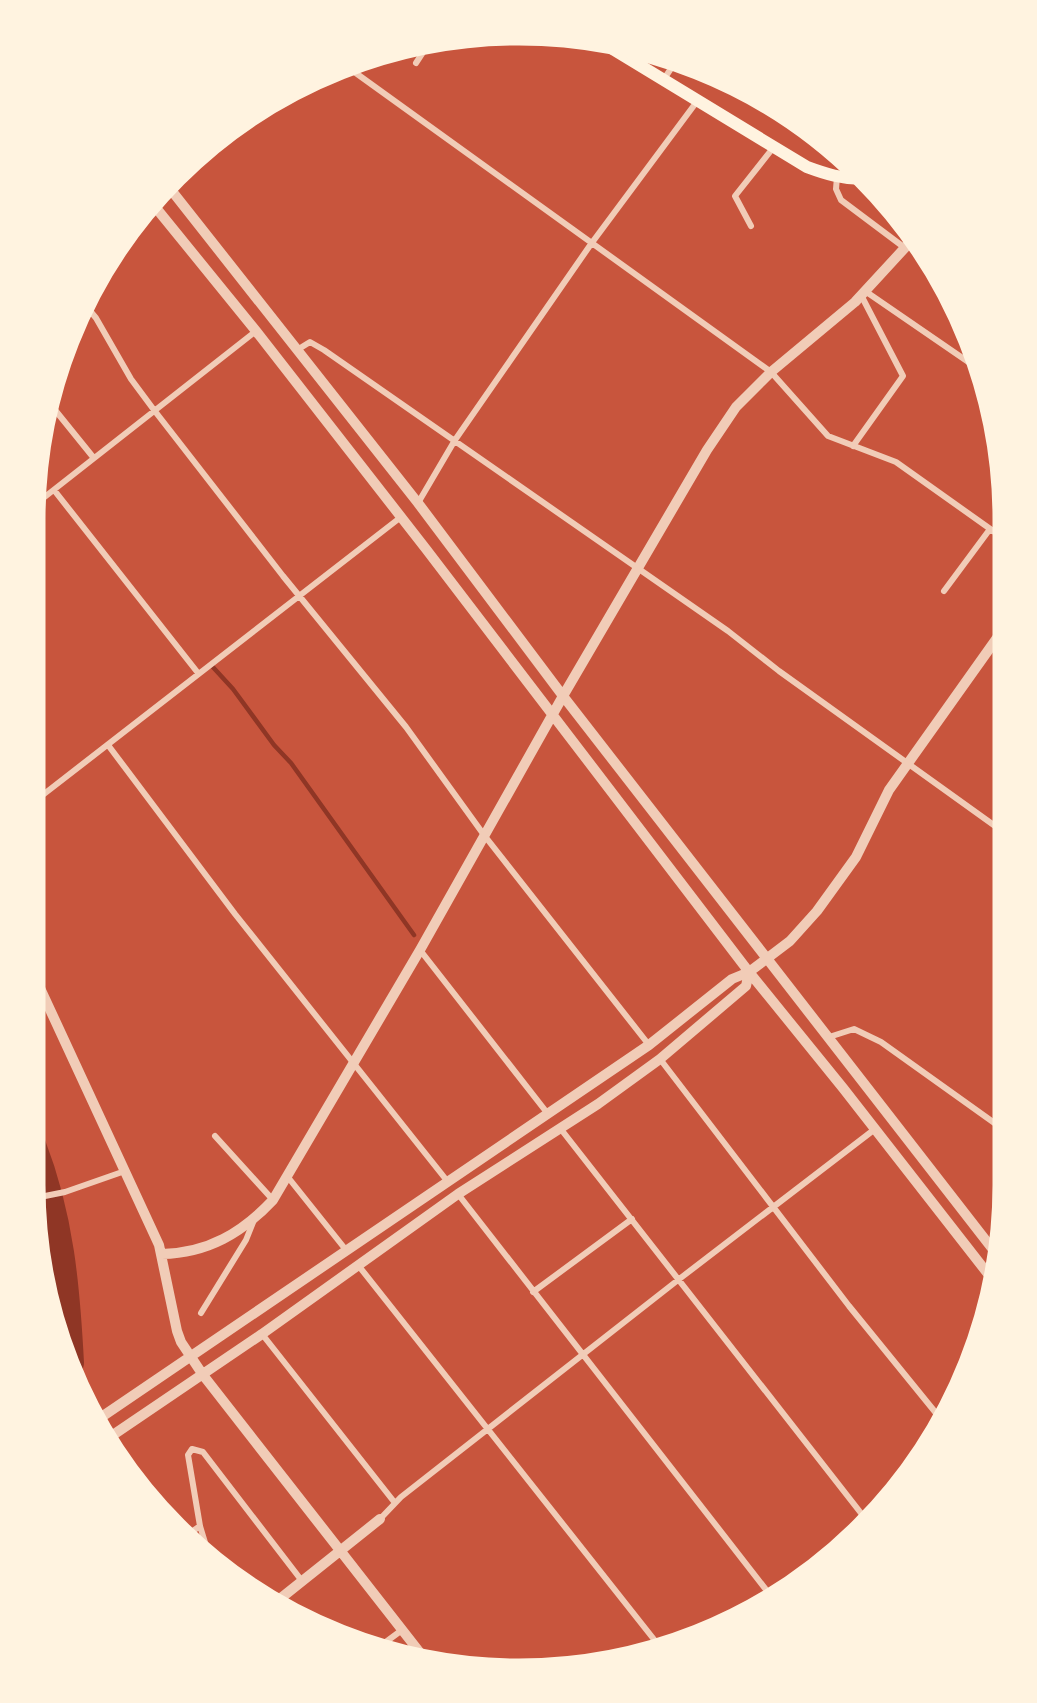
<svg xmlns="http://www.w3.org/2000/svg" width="1037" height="1703" viewBox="0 0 1037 1703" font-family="Raleway,sans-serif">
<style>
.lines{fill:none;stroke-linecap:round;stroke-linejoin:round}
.stream{stroke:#8f3625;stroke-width:4.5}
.river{stroke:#8f3625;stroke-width:26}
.minor{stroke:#f1ccb7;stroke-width:6}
.tertiary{stroke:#f1ccb7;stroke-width:10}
.secondary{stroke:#fff3e0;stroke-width:12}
.rim{fill:none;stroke:#fff3e0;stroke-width:3}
</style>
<rect width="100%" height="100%" fill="#c8553d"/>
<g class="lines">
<!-- stream -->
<path class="stream" d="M 211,665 L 233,689 L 274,745 L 291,763 L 414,935"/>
<!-- river -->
<path class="river" d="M 33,1145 C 61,1217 67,1287 71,1363"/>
<!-- minor -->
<path class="minor" d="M 416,63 L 429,43
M 346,66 L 771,372 L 828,436 L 896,462 L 1003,538
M 664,79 L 676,61
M 837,177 L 836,189 L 841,200 L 905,248
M 751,226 L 735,196 L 773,148
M 865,291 L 980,370
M 86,306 L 96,318 L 131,379 L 154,410 L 283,576 L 406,727 L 484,835 L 649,1045
M 297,350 L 310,342 L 324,350 L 728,631 L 779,671 L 1002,831
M 51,405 L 93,457
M 853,446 L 903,376 L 861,295
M 54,490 L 198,673
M 37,503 L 256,331
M 418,503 L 455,440 L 591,244 L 698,100
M 944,591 L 990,529
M 108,745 L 235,914 L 448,1182
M 35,801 L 401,517
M 420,950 L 548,1114
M 829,1037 L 854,1029 L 881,1042 L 1000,1127
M 660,1059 L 849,1306 L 940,1418
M 560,1128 L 864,1517
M 215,1136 L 273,1200
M 287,1176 L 346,1250
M 458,1194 L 771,1596
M 35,1198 L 65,1192 L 125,1171
M 358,1265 L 660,1647
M 533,1292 L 632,1219
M 201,1313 L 246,1240 L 254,1220
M 262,1334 L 395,1503
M 380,1519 L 401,1497 L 678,1280 L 875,1129
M 190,1533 L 200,1526
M 207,1549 L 200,1526 L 188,1455 L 192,1449 L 203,1452 L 302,1581
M 379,1647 L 402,1630"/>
<!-- tertiary -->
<path class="tertiary" d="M 168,186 L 418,503 L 563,696 L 998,1256
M 152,203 L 256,331 L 426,549 L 749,972 L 843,1088 L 992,1279
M 34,975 L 159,1245 L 177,1331 L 181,1342 L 203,1375 L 421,1654
M 162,1254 C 208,1253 242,1233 273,1200 L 420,950 L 563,696 L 707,450 L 736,407 L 771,372 L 855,302 L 913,239
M 100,1418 L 649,1045 L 732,979 L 749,972 L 790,941 L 817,911 L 856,857 L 889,790 L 1002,631
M 110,1437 L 262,1334 L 458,1194 L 598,1104 L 660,1059 L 746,986 L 749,972
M 276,1602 L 380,1519"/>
<!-- secondary -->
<path class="secondary" d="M 603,43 L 807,167 C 826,174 842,179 863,179"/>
</g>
<!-- crop -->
<path d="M0 0H1037V1703H0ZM519 44H519A475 475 0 0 1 994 519V1185A475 475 0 0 1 519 1660H519A475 475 0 0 1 44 1185V519A475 475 0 0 1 519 44Z" fill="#fff3e0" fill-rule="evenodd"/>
<path class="rim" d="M519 44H519A475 475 0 0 1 994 519V1185A475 475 0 0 1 519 1660H519A475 475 0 0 1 44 1185V519A475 475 0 0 1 519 44Z"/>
</svg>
